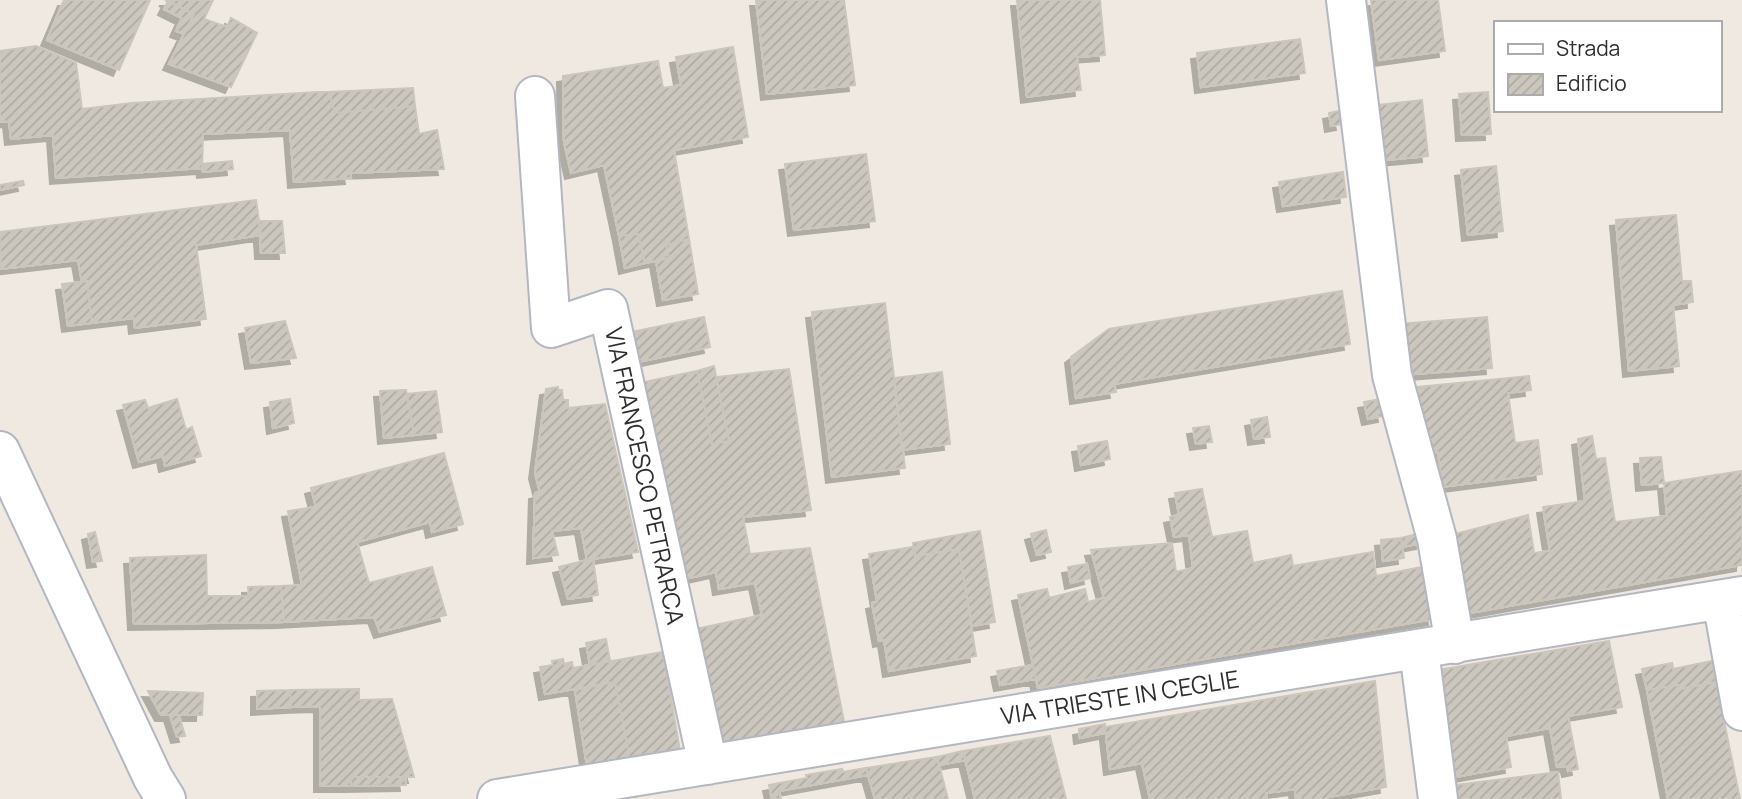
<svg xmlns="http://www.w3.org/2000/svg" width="1742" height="799" viewBox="0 0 1742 799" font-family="Manrope,sans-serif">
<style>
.building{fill:url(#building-hatch);stroke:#cbc5ba;stroke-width:2;filter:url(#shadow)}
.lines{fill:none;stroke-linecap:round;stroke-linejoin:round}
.minor-casing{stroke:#b4b7c1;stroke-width:42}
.minor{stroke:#fff;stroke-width:38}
.labels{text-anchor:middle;stroke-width:5;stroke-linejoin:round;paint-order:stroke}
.street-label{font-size:24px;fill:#2e2e2e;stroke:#fff}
</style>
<defs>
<pattern id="building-hatch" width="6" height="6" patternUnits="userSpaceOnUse" patternTransform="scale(1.75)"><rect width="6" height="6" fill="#cbc7bf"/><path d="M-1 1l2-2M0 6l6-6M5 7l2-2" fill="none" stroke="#afaba4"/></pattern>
<filter id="shadow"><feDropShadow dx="-6" dy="6" stdDeviation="0" flood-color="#0004"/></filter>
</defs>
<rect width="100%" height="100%" fill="#efe9e1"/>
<!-- building -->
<path class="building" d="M 64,0 L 150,0 L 119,70 L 47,40 Z
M 165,0 L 213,0 L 204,19 L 227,27 L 231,18 L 257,33 L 231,87 L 169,64 L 194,14 Z
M 756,0 L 844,0 L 855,85 L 767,94 Z
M 1017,0 L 1100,0 L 1105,55 L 1077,57 L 1081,90 L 1027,97 Z
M 1371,0 L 1438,0 L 1445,51 L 1379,60 Z
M 168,1 L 194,14 L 184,34 L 176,31 L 182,18 L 164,9 Z
M 1300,39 L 1305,73 L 1201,87 L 1197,53 Z
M 36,46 L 76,63 L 82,109 L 132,103 L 319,92 L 329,92 L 335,113 L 415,106 L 419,134 L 437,130 L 444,169 L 350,173 L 351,178 L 294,182 L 290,130 L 203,134 L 202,168 L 56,178 L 53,135 L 11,139 L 9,121 L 0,122 L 0,51 Z
M 733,47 L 748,137 L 674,150 L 689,239 L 666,245 L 669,258 L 645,263 L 638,234 L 619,236 L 604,165 L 571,173 L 564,142 L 563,76 L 658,61 L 663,88 L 681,85 L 676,57 Z
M 413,88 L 415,106 L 335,113 L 329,92 Z
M 1488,92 L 1491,134 L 1462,135 L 1459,94 Z
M 1422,100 L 1428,156 L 1376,161 L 1370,106 Z
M 1339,111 L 1342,124 L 1331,126 L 1329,113 Z
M 866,154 L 875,221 L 794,230 L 785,164 Z
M 232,161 L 233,169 L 203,172 L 202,164 Z
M 1496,166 L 1503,231 L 1468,235 L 1461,170 Z
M 1343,172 L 1346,197 L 1283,206 L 1279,182 Z
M 23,181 L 24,185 L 0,190 L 0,185 Z
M 256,200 L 261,235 L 196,245 L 206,319 L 135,328 L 134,318 L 92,323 L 87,281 L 82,282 L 78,260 L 1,269 L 0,232 Z
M 1676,215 L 1682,281 L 1691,281 L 1693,302 L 1673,305 L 1679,366 L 1629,371 L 1616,220 Z
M 259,221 L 282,221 L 285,253 L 261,253 Z
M 638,234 L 645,263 L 625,268 L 619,236 Z
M 689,239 L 698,294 L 663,300 L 656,261 L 669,258 L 666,245 Z
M 87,281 L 92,323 L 68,326 L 62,284 Z
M 1342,291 L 1350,344 L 1114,384 L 1116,392 L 1076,398 L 1071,357 L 1109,329 Z
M 885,303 L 905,468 L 832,477 L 812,312 Z
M 704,317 L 710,347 L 633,363 L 627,333 Z
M 1487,317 L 1492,368 L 1403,375 L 1399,324 Z
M 285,321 L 296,358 L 251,363 L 245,328 Z
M 714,366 L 729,441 L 712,444 L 697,371 Z
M 789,369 L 811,510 L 743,517 L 750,554 L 810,548 L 844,722 L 717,744 L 691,630 L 762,615 L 755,583 L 719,589 L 716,572 L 680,580 L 635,384 L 697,371 L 712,444 L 729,441 L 716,377 Z
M 942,372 L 950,444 L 902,450 L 894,378 Z
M 1529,376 L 1531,390 L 1508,393 L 1515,443 L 1538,440 L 1542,474 L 1442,487 L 1438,452 L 1425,453 L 1418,387 Z
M 558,387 L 558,390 L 562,390 L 563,400 L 568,400 L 568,408 L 605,404 L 638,552 L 593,559 L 598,595 L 568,599 L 559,567 L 587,560 L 581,528 L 552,531 L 558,555 L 533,558 L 535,493 L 540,492 L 535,473 L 546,389 Z
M 406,390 L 414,435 L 384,438 L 380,391 Z
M 436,391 L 442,432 L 414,435 L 407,394 Z
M 177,399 L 186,430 L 192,427 L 201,456 L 165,466 L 163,456 L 139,462 L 123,405 L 145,400 L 148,408 Z
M 290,399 L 294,423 L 273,428 L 270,402 Z
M 1381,399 L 1384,416 L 1368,419 L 1364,402 Z
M 1267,417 L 1270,437 L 1254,439 L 1251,420 Z
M 1209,426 L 1212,442 L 1196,444 L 1193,428 Z
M 1592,436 L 1596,459 L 1605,458 L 1615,522 L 1667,516 L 1664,483 L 1742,471 L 1742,565 L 1458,615 L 1444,537 L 1528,515 L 1534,553 L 1550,551 L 1543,507 L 1585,501 L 1578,439 Z
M 1107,441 L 1110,459 L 1081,465 L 1078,446 Z
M 444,453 L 463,524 L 432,532 L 430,522 L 357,542 L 369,583 L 432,567 L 446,615 L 380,632 L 374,617 L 284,622 L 281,586 L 302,585 L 288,511 L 316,507 L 311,488 Z
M 1661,457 L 1664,483 L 1642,485 L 1640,458 Z
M 1202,489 L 1212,537 L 1247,531 L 1253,563 L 1291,555 L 1293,566 L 1373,552 L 1376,576 L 1427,566 L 1434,619 L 1038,688 L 1018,595 L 1047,589 L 1049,598 L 1085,589 L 1088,602 L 1104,598 L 1091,550 L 1172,543 L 1176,572 L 1193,568 L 1189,535 L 1174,537 L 1170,517 L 1179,515 L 1175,493 Z
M 1046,530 L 1051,552 L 1037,555 L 1031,534 Z
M 980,531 L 995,622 L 972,626 L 959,549 L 915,556 L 913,543 Z
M 95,532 L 102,561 L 93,562 L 88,534 Z
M 1421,533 L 1422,543 L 1402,547 L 1401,538 Z
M 1401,538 L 1404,558 L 1383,561 L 1381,540 Z
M 913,547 L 915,556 L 959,549 L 976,656 L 889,671 L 884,640 L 879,641 L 872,603 L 877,602 L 869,554 Z
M 206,555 L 207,596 L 249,596 L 248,587 L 281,586 L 284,622 L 134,624 L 130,558 Z
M 1087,564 L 1090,578 L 1071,583 L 1068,567 Z
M 606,639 L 610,661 L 590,665 L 586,643 Z
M 1609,641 L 1622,707 L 1568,716 L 1578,769 L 1568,771 L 1567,766 L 1557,767 L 1550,728 L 1506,736 L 1511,767 L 1455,777 L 1438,670 Z
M 663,652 L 680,751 L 630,760 L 615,682 L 545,694 L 540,667 L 553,665 L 552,661 L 563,659 L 564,664 L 572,662 L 573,668 Z
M 1712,661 L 1716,682 L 1680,689 L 1679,685 L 1647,690 L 1642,669 L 1672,663 L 1673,669 Z
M 1033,665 L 1036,679 L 1000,685 L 997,671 Z
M 1375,681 L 1386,787 L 1328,797 L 1328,799 L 1296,799 L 1295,789 L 1266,793 L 1267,799 L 1150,799 L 1142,763 L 1110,769 L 1105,727 Z
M 615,682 L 630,760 L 587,766 L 575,690 Z
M 1716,682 L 1740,799 L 1668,799 L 1647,690 L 1679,685 L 1680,689 Z
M 359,689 L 359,700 L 392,699 L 414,777 L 351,777 L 351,786 L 320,786 L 320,706 L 291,707 L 290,690 Z
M 290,690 L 291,707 L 257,709 L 257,691 Z
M 148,691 L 203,693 L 202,715 L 161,715 Z
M 170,715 L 179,715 L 185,736 L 177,737 Z
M 1105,724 L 1105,733 L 1080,738 L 1079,729 Z
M 1050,736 L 1066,799 L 975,799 L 963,751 Z
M 963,751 L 966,760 L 939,765 L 937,757 Z
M 937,757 L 948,799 L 875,799 L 866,768 Z
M 866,768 L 868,775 L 779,791 L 781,799 L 772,799 L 769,785 L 807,778 L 806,775 L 842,769 L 843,772 Z
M 1558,772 L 1561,799 L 1457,799 L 1455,785 Z
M 351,777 L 405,777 L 406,785 L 351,786 Z"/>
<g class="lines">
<!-- minor casing -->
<g class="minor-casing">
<path id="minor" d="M 1346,0 L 1392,375 L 1437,539 L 1455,644
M 535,96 L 551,328 L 608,309 L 708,765
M 0,451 L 153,778 L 166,799
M 1722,600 L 1742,711
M 1419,650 L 1438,799
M 497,799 L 1742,596"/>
</g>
<!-- minor -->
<use href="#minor" class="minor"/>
</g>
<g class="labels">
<!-- street labels -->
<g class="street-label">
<text transform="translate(644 476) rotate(78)" y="8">VIA FRANCESCO PETRARCA</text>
<text transform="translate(1120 698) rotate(-9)" y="8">VIA TRIESTE IN CEGLIE</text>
</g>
</g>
<!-- legend -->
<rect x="1494" y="21" width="228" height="91" fill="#ffffff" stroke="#ababab" stroke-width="2"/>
<rect x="1508" y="44" width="35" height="10" fill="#ffffff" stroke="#ababab" stroke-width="2"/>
<text x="1556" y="56" font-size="21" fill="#2e2e2e">Strada</text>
<rect x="1508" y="74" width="35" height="21" fill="url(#building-hatch)" stroke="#ababab" stroke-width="2"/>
<text x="1556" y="91" font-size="21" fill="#2e2e2e">Edificio</text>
</svg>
